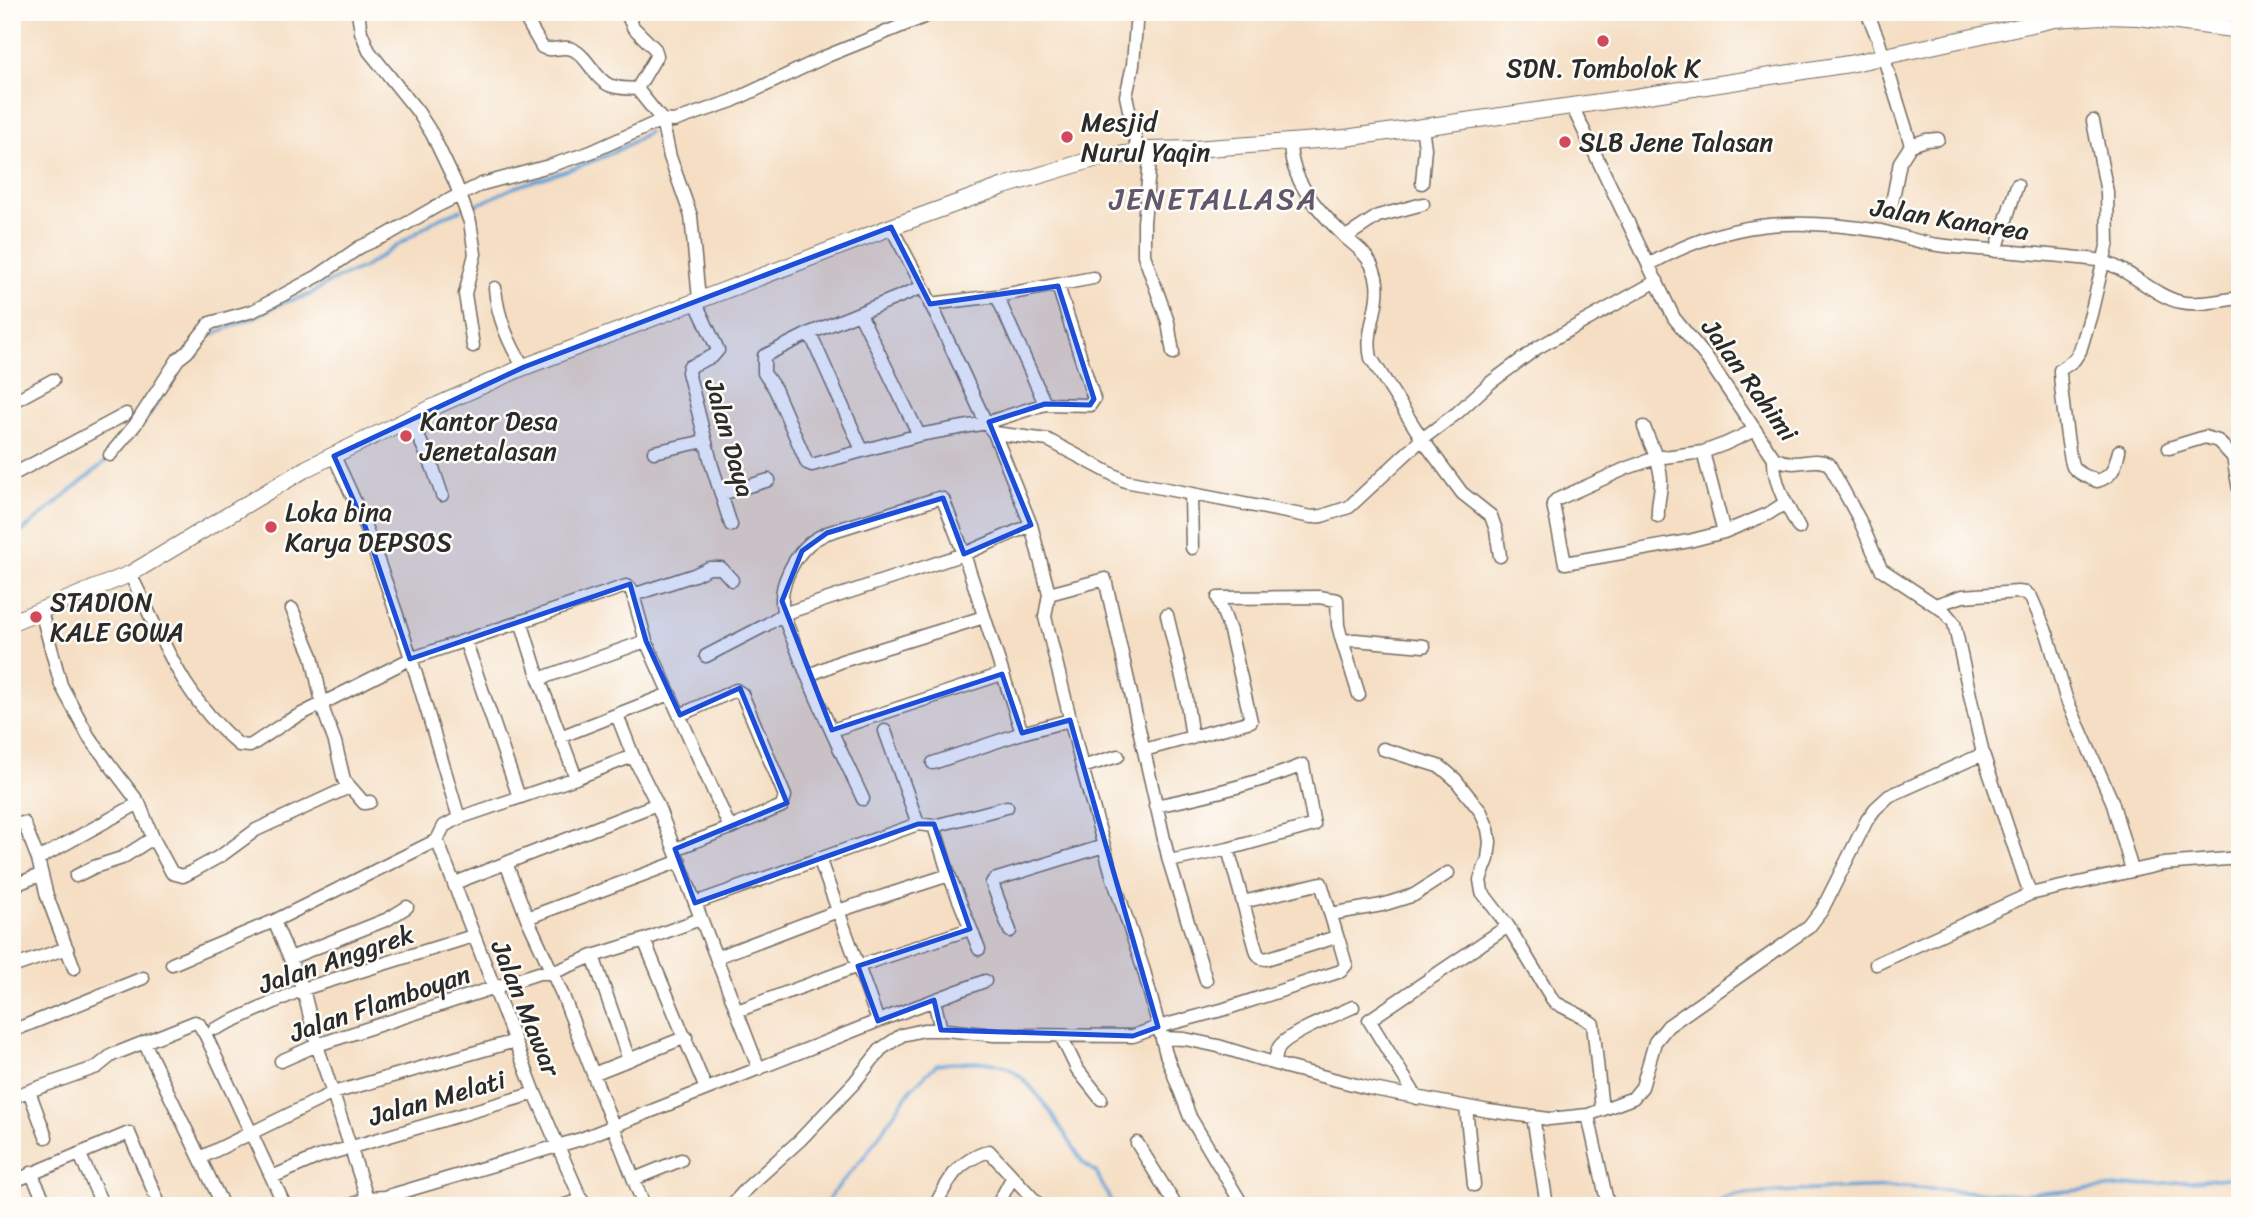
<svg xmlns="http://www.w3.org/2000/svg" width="2252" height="1218" viewBox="0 0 2252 1218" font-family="Sriracha,sans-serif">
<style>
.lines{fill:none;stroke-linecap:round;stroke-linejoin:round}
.stream{stroke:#65a1d6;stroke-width:3.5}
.minor-casing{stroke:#726a60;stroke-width:15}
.tertiary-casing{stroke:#726a60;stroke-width:18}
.minor{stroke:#fff;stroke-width:12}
.tertiary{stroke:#fff;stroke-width:16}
.marked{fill:#1d4ed8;fill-opacity:0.2;stroke:#1d4ed8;stroke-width:5;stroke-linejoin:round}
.poi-dot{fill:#d1495b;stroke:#fdfcf7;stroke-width:2.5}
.labels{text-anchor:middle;stroke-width:5;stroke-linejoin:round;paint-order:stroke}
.poi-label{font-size:26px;fill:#2b2b2b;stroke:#fdfcf7;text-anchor:start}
.street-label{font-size:26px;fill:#2b2b2b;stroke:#fdfcf7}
.quarter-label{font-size:30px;letter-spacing:2px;fill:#62576d;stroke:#fdfcf7}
</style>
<rect width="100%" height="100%" fill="#fdfcf7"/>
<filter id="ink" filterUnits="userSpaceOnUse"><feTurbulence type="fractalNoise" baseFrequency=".0143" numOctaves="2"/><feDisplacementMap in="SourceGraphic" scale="14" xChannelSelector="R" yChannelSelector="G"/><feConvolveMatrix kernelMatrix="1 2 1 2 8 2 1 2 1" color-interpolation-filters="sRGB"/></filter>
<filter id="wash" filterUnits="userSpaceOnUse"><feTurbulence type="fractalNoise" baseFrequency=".00686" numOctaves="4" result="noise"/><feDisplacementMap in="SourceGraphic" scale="28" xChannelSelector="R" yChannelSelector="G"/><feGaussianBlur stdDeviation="1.57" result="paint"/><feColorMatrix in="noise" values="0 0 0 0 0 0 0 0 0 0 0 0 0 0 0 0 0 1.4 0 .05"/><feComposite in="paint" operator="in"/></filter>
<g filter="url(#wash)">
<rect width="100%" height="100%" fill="#f5dec3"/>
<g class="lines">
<!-- stream -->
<path class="stream" d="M 705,104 L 756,83
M 468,208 C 484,203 498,194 513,188 C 558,172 609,161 648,132
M 206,337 L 255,317 L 282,303 L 309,295 L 331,281 L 363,268 L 439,218 L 461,210
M 149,415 L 185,360
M 12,540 L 111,457
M 825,1206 L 832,1194 L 867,1153 L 911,1089 L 937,1064 C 958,1063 983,1059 1003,1066 C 1033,1076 1066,1137 1083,1163 L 1096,1172 L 1113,1206
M 1711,1206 L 1732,1195 L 1830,1189 L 1903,1187 L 2020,1195 L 2240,1177"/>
</g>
</g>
<g filter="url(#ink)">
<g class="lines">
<!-- minor casing -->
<g class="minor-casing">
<path id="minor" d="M 358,12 L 361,32 L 369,51 L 418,112 L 432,134 L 455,182 L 470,222 L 475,254 L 465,294 L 473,346
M 522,12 L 542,47 C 552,53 563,44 574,50 C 589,58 594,78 609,85 C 617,89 628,88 637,89 L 662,120 L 670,157 L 691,216 L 699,299
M 626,12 L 633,27 L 655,49 L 657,55 L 637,89
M 1867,12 L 1878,39 L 1911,145 L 1900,162 L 1891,208
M 1136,24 L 1133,65 L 1126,96 L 1138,152
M 1572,106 L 1674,318 L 1706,357 L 1774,458 C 1798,470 1811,455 1829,464 L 1859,519 L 1881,569 L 1944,611 L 1954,623 L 1983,754 L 2030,894
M 2093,121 L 2107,192 L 2108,242 L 2091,314 L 2080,351 L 2074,360 L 2060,370 C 2060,382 2069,461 2073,467 C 2078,474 2089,477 2097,481 C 2114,476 2115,466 2119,451
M 1422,127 L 1425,148 L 1422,183
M 1290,142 C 1290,181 1318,210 1345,237 C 1354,245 1365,252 1371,264 C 1389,298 1363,324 1371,358 L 1422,439 L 1462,493 L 1491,516 L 1496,530 L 1500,556
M 1911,145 L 1926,140 L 1938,139
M 1151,150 L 1144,222 L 1144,255 L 1168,322 L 1173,353
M 891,227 L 923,287 L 986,423 L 994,433 L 1031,525 L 1049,594 L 1045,617 L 1082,767 L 1112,875 L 1144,971 L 1166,1054 L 1190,1117 L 1243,1206
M 1346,237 L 1378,216 L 1423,204
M 1996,251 L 2017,185
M 1650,264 C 1728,220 1794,217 1881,231 C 1900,235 1919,243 1938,245 C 1991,251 2044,253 2097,260 C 2128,267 2152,295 2180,302 C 2199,306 2220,300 2240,298
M 923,287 L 810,333 L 764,356 L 764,373 L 775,389 L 807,463 L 812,465 L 919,435 L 986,423 L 1045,404 L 997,296
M 495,288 C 497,315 509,345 524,367
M 695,301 L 718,350 L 713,356 L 689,367 L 688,372 L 712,466 L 731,525
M 930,304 L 997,296 L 1093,278
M 860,314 L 919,435
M 810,333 L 862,450
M 12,402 L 53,380
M 1045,404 L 1090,405 L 1094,399 L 1058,286
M 410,419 L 433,468 L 442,495
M 1644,427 C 1650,444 1661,463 1661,482 C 1661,493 1657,504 1658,516
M 994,433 L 1048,440 L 1125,481 L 1312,517 L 1322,516 L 1349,507 L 1422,439 L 1457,413 L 1490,383 L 1537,348 L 1657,281
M 2169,448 L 2205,437 L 2218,441 L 2233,457 L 2240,495
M 654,452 L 705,441
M 1703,452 L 1724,532 L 1768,514 L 1785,503
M 110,455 L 135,425 L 178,359 L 187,352 L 210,323 L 253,311 L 318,276 L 360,247 L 387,235 L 437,206 L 482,184 L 549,166 L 591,152 L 662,120 L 674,121 L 732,101 L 827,56 L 936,12
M 334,456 C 345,480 357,504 366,529 C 403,624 430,721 459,818 L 444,826 L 437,840 L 535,1093 L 584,1206
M 1774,458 C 1773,483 1787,506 1799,528
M 12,475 L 126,414
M 721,494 L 769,480
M 1191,494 L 1192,548
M 1724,532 L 1689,541 L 1565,563 L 1553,504 L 1556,500 L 1627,468 L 1656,458 L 1703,452 L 1725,444 L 1755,430
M 130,574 C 163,639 181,696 239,745 L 250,746 L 286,722 L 410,659 L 626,586 L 631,589 L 633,595 L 646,641 L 730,828 L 675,849
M 1049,594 L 1105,579 L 1169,861 L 1206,980
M 633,595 L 694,575 L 709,568 L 721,568 L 732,580
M 1935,605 L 1963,596 L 2018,592 L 2026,593 L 2031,597 L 2048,636 L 2066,698 L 2112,801 L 2132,870
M 292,609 L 312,656 L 324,712 L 335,742 L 344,780 L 364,803 L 370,802
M 41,611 L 61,685 L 89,737 L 139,803 L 153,838 L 172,873 L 183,876 L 193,871 L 222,855 L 256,830 L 349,787
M 1167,615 L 1185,690 L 1192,738
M 465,640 L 519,797
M 1342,641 L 1355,640 L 1424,646
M 706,656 L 766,625 L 783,614 L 964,554 L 1031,525
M 807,676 L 842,661 L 984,617
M 539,679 L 646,641
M 617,715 L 633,756 L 657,804 L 759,1069
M 680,715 L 736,690 L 742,694 L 785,796 L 782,806 L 730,828
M 832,730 L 1002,674
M 885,731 L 918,824
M 560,737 L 669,694
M 1383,749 L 1441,767 L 1455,779 L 1481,812 L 1488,829 L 1490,842 L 1488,859 L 1480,880 L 1482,892 L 1508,926 L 1554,1002 L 1583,1017 L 1593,1024 L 1602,1110
M 1144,750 L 1251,721 L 1230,631 L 1218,598 L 1319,597 L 1337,600 L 1338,625 L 1341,637 L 1359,695
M 933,763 L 1022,733
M 1082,767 L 1118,756
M 576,778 L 633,756
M 863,799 C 840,749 815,699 796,647 C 790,632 782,617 782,601 C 781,582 795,556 809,544 C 814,539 821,536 827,533 L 939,498 L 943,499 L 964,554 L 1022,733 L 1070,720
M 1155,806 C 1206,796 1255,784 1303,765 L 1314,825 L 1228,849 L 1169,861
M 459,818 L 576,778 L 539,679 L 521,621
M 12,825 L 24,823 L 38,859 L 47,896 L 74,968
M 934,826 L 949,875 L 979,949
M 819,858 L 878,1021
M 38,859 L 139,803
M 76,876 L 94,867 L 122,858 L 153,838
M 455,883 L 506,863
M 12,886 L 40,875
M 1243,902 L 1321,883 L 1338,939
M 695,903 L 918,824 L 934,826 L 1007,807
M 1331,914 L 1382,905 L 1414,895 L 1448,873
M 527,918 L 680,861
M 1010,931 L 992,883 L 994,880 L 1104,846
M 644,940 L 706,1089
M 593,956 L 629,1060
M 717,957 L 838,911 L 949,875
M 290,958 L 388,919 L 407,907
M 172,964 L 274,921
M 1876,964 L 2030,894 L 2163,864 L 2240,858
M 12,967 L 67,948
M 934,1000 L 941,1030
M 737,1011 L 858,966 L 970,929
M 215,1029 L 303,989 L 473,936
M 12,1031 L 143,978
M 1061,1036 L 1077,1069 L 1101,1099
M 1163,1038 L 1185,1039 L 1218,1046 L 1286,1067 L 1368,1088 L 1489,1111 L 1549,1119 L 1588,1115 L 1633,1098 L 1642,1087 L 1655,1042 L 1668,1026 L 1809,927 L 1822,910 L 1867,820 L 1875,809 L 1889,796 L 1983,754
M 144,1042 L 223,1206
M 281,1061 L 317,1045 L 539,973 L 552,973 L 593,956 L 644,940 L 700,919
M 1275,1063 C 1276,1057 1276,1052 1279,1047 C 1289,1033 1336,1015 1353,1007
M 593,1074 L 686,1037
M 29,1091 L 46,1137
M 12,1097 L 97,1067 L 112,1055 L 195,1022 L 199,1024 L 206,1036 L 285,1206
M 1417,1098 L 1369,1020 L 1508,926
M 1466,1107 L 1474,1185
M 1588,1115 L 1608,1206
M 1533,1116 L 1547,1206
M 1137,1143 L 1176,1206
M 80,1155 L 103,1206
M 200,1158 L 333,1093 L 515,1041
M 31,1173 L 47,1206
M 272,1177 L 318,1157 L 535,1093
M 634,1179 L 681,1160
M 12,1182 L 129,1133 L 160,1206
M 385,1197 L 581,1139 L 878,1021 L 985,981
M 349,1206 L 367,1198
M 388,1206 L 385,1197 L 367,1198 L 317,1045 L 303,989 L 274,921 L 437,840
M 562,1206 L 582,1200
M 644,1206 L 563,996 L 527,918 L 506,863 L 657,804
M 731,1206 L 747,1188 L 800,1140 L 854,1083 L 881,1049 L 902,1035 L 924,1030 L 946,1030 L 994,1035 L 1133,1036 L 1158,1027 L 1225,1009 L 1341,971 L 1346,965 L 1339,941 L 1333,938 L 1266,959 L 1261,958 L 1257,953 L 1228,849
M 935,1206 C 950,1177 957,1162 989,1151 L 1040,1206
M 997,1206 L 1012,1178"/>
</g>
<!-- tertiary casing -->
<g class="tertiary-casing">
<path id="tertiary" d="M 12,622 L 130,574 L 307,468 L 438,405 L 524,367 L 891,227 L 1004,186 L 1094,159 L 1151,150 L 1194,149 L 1345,138 L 1635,97 L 1849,64 L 2055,19 L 2102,16 L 2138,17 L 2240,30"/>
</g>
<!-- minor -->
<use href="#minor" class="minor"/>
<!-- tertiary -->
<use href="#tertiary" class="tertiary"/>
</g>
</g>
<!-- marked area -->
<path class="marked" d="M 891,227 L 930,304 L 1058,286 L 1094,399 L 1090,405 L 1045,404 L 989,422 L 1031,525 L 964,554 L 943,498 L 827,533 L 802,551 L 782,601 L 832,730 L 1002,674 L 1022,733 L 1070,720 L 1158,1027 L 1133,1036 L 941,1030 L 934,1000 L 878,1021 L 858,966 L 970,929 L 934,824 L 918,824 L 695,903 L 675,849 L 787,803 L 740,688 L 680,715 L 646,641 L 630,584 L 410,659 L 365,526 L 334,456 L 524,367 Z"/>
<!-- markers -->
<g class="poi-dot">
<circle cx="1603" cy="41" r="7"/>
<circle cx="1067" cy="137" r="7"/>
<circle cx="1565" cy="142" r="7"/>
<circle cx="406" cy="436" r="7"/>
<circle cx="271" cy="527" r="7"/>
<circle cx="36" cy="617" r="7"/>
</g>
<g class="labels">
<!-- poi labels -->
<g class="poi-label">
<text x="1603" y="77" text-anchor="middle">SDN. Tombolok K</text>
<text x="1081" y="131">Mesjid<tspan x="1081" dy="30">Nurul Yaqin</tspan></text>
<text x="1579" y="151">SLB Jene Talasan</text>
<text x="420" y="430">Kantor Desa<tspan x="420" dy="30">Jenetalasan</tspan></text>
<text x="285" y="521">Loka bina<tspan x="285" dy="30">Karya DEPSOS</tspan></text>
<text x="50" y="611">STADION<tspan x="50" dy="30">KALE GOWA</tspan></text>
</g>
<!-- street labels -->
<g class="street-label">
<text transform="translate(1950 219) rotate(9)" y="9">Jalan Kanarea</text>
<text transform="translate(1750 380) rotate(54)" y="9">Jalan Rahimi</text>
<text transform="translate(730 438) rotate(74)" y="9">Jalan Daya</text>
<text transform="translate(336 959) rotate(-19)" y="9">Jalan Anggrek</text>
<text transform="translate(380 1003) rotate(-19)" y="9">Jalan Flamboyan</text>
<text transform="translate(526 1008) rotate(68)" y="9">Jalan Mawar</text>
<text transform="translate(437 1098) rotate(-16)" y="9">Jalan Melati</text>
</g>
<!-- quarter labels -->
<g class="quarter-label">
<text x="1214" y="209">JENETALLASA</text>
</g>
</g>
<!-- margin -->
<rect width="2252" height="1218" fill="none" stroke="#fdfcf7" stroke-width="42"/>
</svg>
